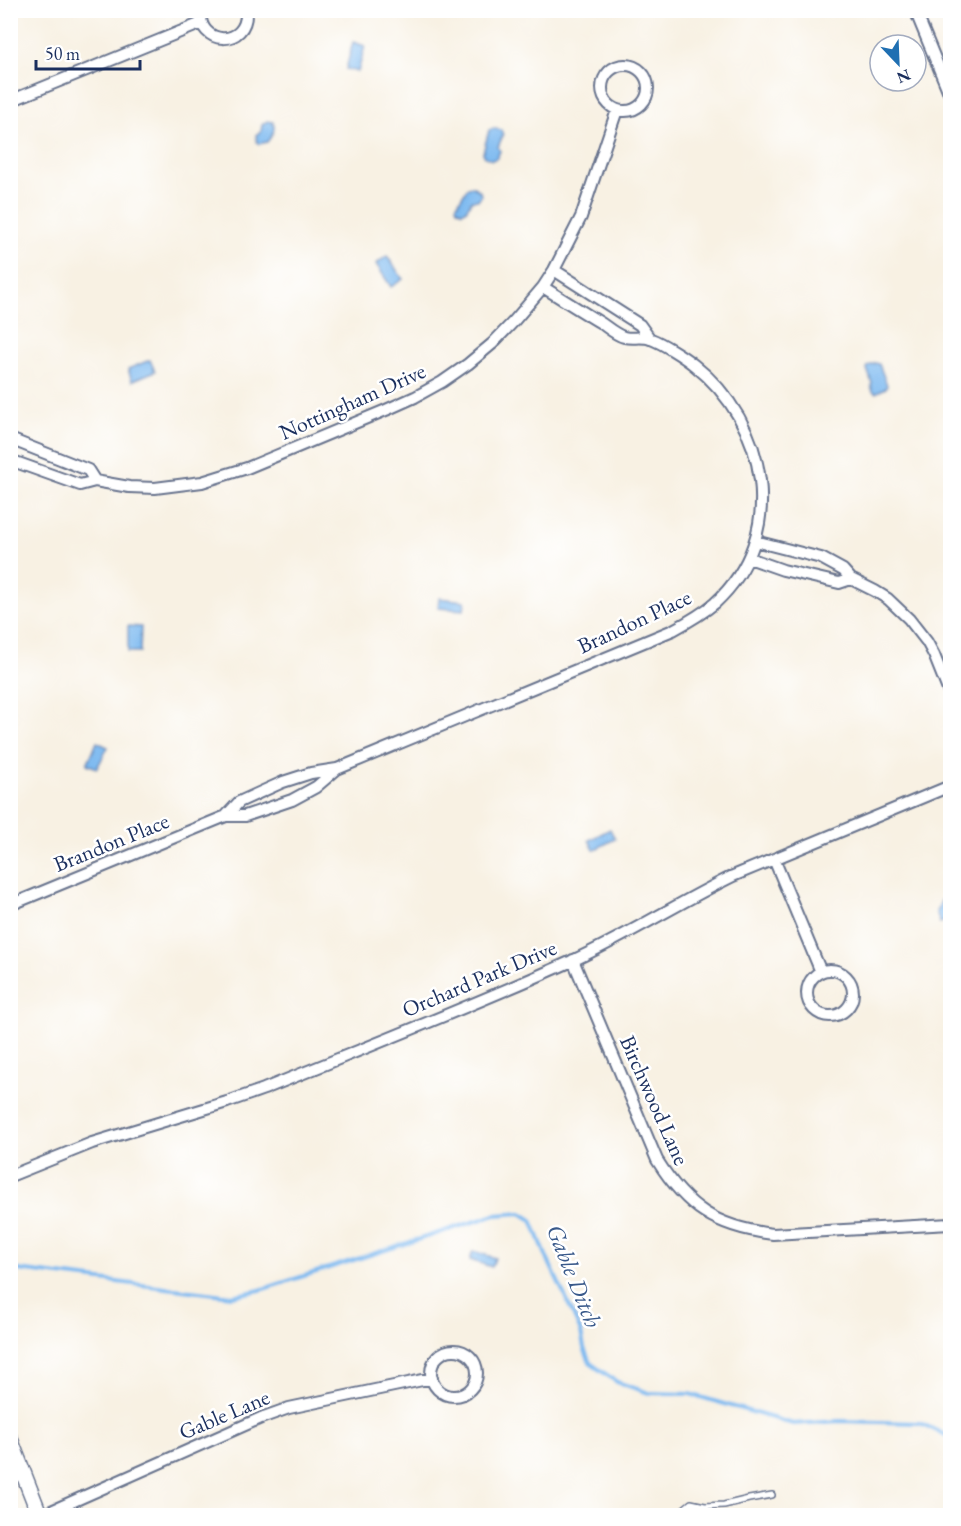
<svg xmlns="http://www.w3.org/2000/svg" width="961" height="1526" viewBox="0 0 961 1526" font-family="'EB Garamond',serif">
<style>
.water{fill:#7ebaf0;stroke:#4c74a7;stroke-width:1.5}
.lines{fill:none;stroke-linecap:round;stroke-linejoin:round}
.stream{stroke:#7ebaf0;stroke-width:4}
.lane-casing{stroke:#68738d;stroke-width:8}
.street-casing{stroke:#68738d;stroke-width:14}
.secondary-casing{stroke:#68738d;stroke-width:18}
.lane{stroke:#fff;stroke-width:5}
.street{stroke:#fff;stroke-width:10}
.secondary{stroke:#fff;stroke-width:15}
.labels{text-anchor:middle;stroke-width:5;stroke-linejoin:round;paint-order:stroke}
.street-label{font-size:22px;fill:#1b2f5e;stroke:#fff}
.water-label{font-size:24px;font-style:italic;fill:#39598a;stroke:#fff}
</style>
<rect width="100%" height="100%" fill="#fff"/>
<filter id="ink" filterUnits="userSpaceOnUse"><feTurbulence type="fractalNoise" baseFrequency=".0167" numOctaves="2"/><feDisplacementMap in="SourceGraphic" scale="12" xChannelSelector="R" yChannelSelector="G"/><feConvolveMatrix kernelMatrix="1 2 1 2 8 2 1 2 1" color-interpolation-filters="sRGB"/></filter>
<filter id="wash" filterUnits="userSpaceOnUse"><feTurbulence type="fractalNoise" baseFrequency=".008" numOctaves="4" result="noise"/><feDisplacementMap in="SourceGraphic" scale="24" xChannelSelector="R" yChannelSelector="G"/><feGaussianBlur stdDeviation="1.35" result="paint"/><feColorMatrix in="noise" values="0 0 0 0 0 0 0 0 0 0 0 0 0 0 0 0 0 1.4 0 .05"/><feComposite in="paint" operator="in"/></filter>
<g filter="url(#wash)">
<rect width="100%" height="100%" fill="#f8f1e3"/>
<!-- water -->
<path class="water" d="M 353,42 L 365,46 L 358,72 L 346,69 Z
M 267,121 L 273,122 C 276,130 272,136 267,142 L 259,144 L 257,142 L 256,135 L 261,132 L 262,125 Z
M 494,128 L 501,130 L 503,135 L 498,147 L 500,151 L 497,158 L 492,160 L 485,157 L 483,153 L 489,130 Z
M 472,186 L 480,191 L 481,196 L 478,200 L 472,200 L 466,210 L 462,212 L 457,209 L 456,206 L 468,187 Z
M 387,256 L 403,279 L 391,287 L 376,264 Z
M 150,360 L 155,371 L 132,381 L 128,369 Z
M 876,363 L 879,364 L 887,385 L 886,388 L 876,393 L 873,391 L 871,386 L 872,383 L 867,369 L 868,366 Z
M 439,598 L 465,601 L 464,610 L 438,608 Z
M 128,626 L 141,627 L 140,652 L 128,652 Z
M 97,742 L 108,747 L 97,768 L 87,764 Z
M 610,829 L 615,839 L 594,850 L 589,840 Z
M 944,896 L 950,899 L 950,904 L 947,912 L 949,919 L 940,923 L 936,912 Z
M 473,1251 L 495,1258 L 492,1267 L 470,1260 Z"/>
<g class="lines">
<!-- stream -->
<path class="stream" d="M 10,1269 L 232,1296 L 260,1290 L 495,1215 L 521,1213 L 532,1220 L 547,1258 L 564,1294 L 581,1332 L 584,1348 L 590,1363 L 617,1382 L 649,1393 L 690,1394 L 793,1424 L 839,1421 L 920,1423 L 950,1437"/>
</g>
</g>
<g filter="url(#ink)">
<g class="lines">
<!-- lane casing -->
<g class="lane-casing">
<path id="lane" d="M 675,1516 L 691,1503 L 705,1506 L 724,1505 L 749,1499 L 772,1495"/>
</g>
<!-- street casing -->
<g class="street-casing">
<path id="street" d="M 201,10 C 196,46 249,49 246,10
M 915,10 L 950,95
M602 88a23 23 0 1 1 46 0a23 23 0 1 1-46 0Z
M 10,101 L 202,23
M 554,270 L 640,325 L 650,339
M 10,439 L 88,470 L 95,481
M 10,460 L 80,485 L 95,481 L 129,487 L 155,488 L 202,482 L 247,468 L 386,410 L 415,397 L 442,382 L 468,364 L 492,344 L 514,321 L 543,287 L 554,270 L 581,217 L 617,110
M 755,541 L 821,558 L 843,570 L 851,579 L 875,591 L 888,599 L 909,619 L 927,642 L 934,655 L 950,695
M 749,558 L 783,570 L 839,583 L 851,579
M 226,816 L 239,802 L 283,782 L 311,773 L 337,769 L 673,630 C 688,622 702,614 715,603 C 789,535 768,423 694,365 C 684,357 662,343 651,339 C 642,336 632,339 624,337 C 616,335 607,327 601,323 C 581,311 562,299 543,287
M 774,859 L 821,972
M 10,905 L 226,816 L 245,816 L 292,800 L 316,787 L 337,769
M 573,960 L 657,1160 C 687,1208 716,1227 773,1234 L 950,1224
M807 993a23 23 0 1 1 46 0a23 23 0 1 1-46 0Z
M 10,1176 L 92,1143 L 227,1102 L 264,1089 C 367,1047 470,1007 572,961 C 627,936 678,903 733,876 L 950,786
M431 1373a23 23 0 1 1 46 0a23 23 0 1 1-46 0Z
M 40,1516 L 261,1418 L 289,1408 L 432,1378"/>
</g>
<!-- secondary casing -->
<g class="secondary-casing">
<path id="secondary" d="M 10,1439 L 40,1516"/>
</g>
<!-- lane -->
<use href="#lane" class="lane"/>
<!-- street -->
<use href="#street" class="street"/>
<!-- secondary -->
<use href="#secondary" class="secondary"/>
</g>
</g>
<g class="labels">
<!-- street labels -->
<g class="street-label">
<text transform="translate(352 401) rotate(-24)" y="8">Nottingham Drive</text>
<text transform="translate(634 621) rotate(-25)" y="8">Brandon Place</text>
<text transform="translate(111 842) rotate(-22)" y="8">Brandon Place</text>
<text transform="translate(479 978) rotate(-23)" y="8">Orchard Park Drive</text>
<text transform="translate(655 1100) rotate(66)" y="8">Birchwood Lane</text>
<text transform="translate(224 1414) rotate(-23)" y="8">Gable Lane</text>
</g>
<!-- water labels -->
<g class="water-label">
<text transform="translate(574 1276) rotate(68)" y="8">Gable Ditch</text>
</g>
</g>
<!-- margin -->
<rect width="961" height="1526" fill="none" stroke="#fff" stroke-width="36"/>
<!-- north arrow -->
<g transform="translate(898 63) rotate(157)"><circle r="28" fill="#ffffff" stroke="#a4acbf" stroke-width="1.5"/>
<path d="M0-4.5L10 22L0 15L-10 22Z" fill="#1f6fb2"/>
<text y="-9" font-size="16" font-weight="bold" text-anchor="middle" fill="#1b2f5e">N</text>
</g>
<!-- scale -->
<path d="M36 60v9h104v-9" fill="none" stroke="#1b2f5e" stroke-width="3"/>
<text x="45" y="60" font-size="18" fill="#1b2f5e" stroke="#ffffff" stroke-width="4.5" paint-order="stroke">50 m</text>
</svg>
